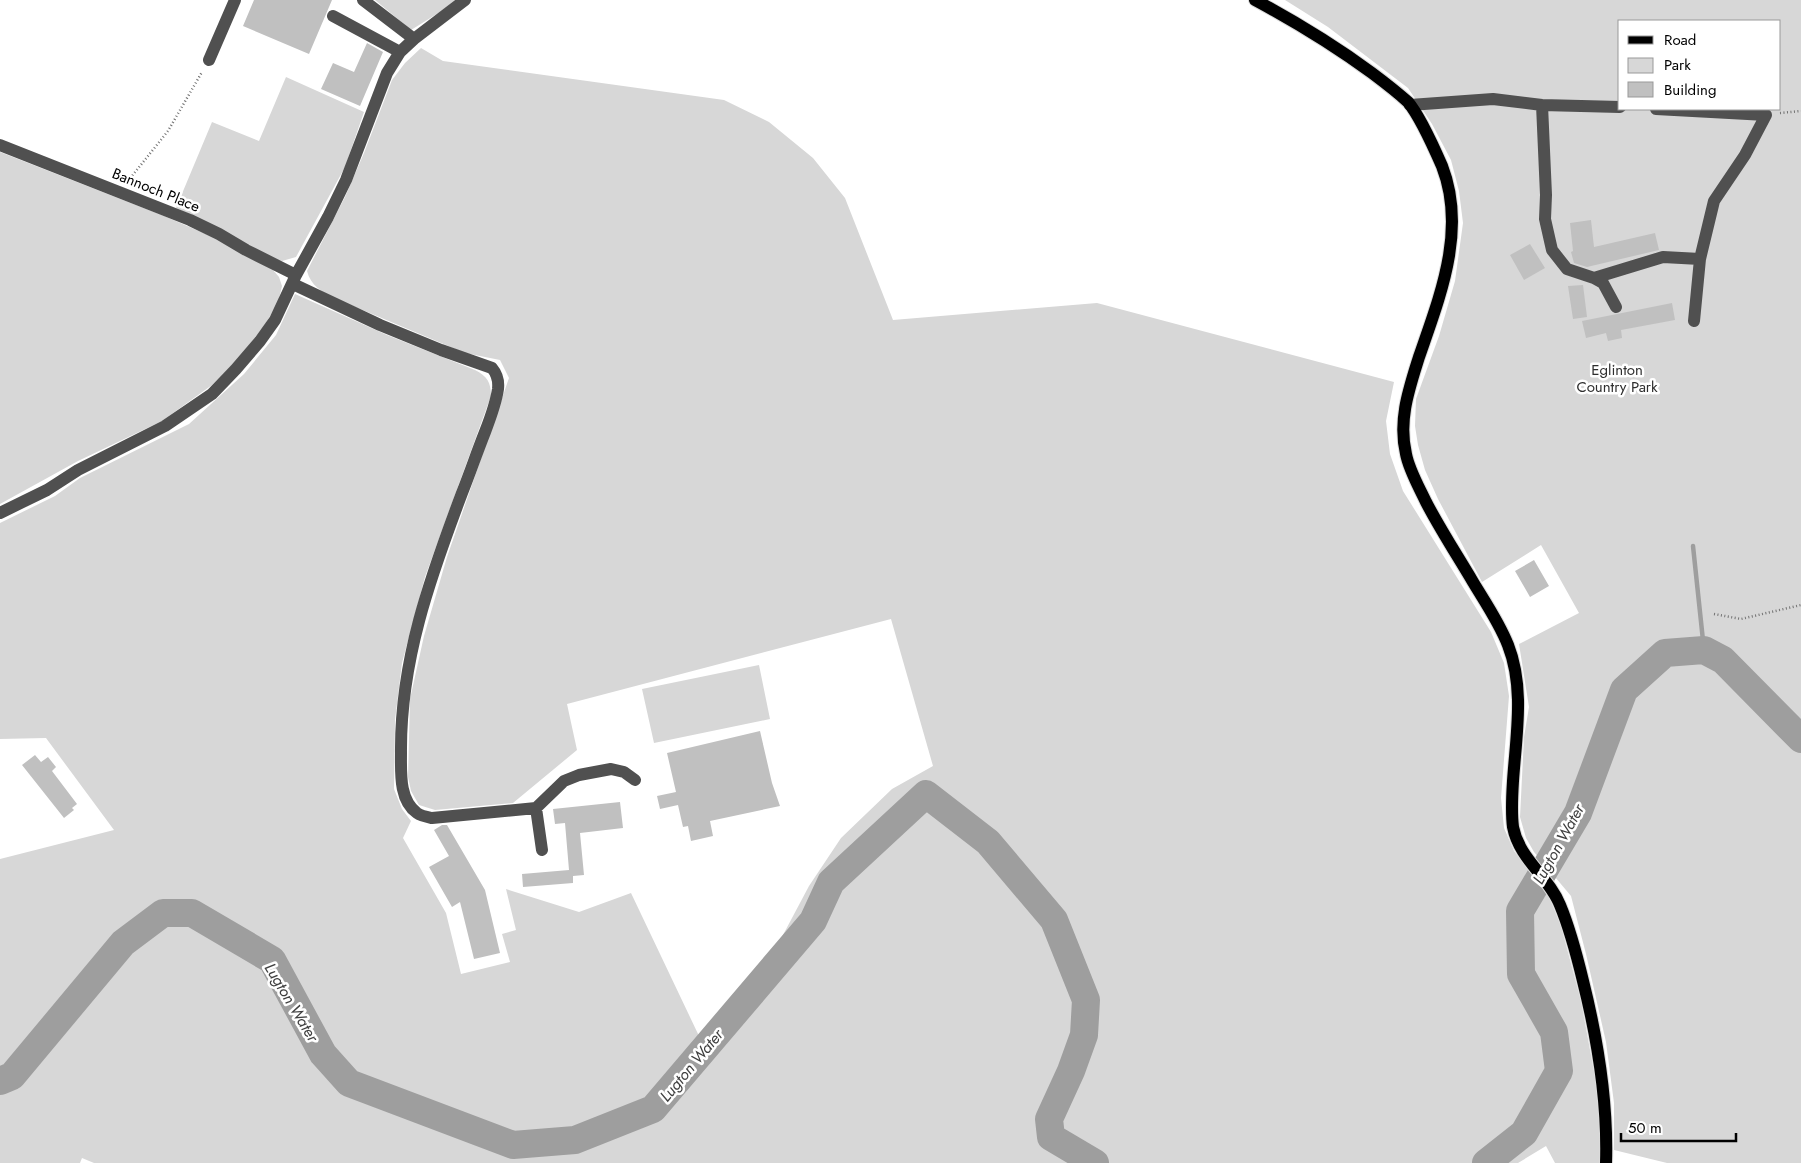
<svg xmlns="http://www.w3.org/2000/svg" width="1801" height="1163" viewBox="0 0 1801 1163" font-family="Jost,sans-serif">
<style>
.green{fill:#d7d7d7;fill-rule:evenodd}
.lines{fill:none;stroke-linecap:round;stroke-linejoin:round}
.stream{stroke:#9e9e9e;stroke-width:4.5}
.river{stroke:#9e9e9e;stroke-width:28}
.building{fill:#c0c0c0}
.major-casing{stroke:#dbdbdb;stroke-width:14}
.path{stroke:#727272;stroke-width:2.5;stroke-dasharray:1 2.5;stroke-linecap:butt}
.minor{stroke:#505050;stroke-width:12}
.major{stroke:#000;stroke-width:12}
.labels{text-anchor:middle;stroke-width:5;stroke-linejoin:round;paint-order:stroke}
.street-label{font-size:15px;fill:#000;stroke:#fff}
.park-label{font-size:15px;fill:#2e2e2e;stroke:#fff}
.water-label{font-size:16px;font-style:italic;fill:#3f3f3f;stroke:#fff}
</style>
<rect width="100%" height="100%" fill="#fff"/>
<!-- green -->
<path class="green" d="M 375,0 L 455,0 L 440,12 L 411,30 Z
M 1285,0 L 1801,0 L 1801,1163 L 1667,1163 L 1614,1150 L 1614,1103 L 1606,1042 L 1586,954 L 1571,896 L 1534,852 L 1526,838 L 1520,817 L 1524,737 L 1529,707 L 1519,644 L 1579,613 L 1541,545 L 1482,582 L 1438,499 L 1425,470 L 1418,445 L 1415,426 L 1416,399 L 1439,336 L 1455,281 L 1463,223 L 1459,191 L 1451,160 L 1432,124 L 1408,88 L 1328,27 ZM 1620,21 L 1780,21 L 1780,109 L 1620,109 Z
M 421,48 L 443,61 L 724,100 L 769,122 L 813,158 L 845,198 L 893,320 L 1097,303 L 1394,382 L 1386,421 L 1390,454 L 1403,491 L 1491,632 L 1504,663 L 1509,696 L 1501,798 L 1504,828 L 1514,851 L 1548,894 L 1561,926 L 1581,1001 L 1595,1077 L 1600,1114 L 1601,1151 L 1599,1163 L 1555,1163 L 1546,1146 L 1518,1163 L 94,1163 L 82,1158 L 80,1163 L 0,1163 L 0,859 L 114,830 L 46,738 L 0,739 L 0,523 L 55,496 L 80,478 L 189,424 L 244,374 L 276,335 L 295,294 L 387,335 L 475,370 C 487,376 491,382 491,396 L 425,577 L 402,663 L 395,720 L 394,789 L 402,809 L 411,821 L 403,838 L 446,913 L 461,974 L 510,962 L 502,934 L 516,930 L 506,889 L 579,912 L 631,893 L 699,1036 L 775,950 L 809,886 L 841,838 L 892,789 L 933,766 L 891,619 L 567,704 L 577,750 L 513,803 L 435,810 L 419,805 L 411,791 L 408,777 L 410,699 L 424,636 L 447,557 L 509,378 L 500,360 L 465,353 L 334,298 C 321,291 311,286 307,271 L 345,197 L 364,153 L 392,80 L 405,63 Z
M 286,77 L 364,112 L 345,167 L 296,257 L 282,261 L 267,258 L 218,228 L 176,208 L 212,122 L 259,141 Z
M 0,152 L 164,216 L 222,241 L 273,270 L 279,277 L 282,286 L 278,303 L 264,326 L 238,359 L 212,385 L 162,421 L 78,461 L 0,504 Z
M 759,665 L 770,719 L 654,743 L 642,689 Z"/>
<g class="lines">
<!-- stream -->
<path class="stream" d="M 1693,546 L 1704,650"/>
<!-- river -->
<path class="river" d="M 0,1081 L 12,1076 L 123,943 L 163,913 L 192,913 L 272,960 L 323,1054 L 349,1083 L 513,1145 L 575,1140 L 653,1109 L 813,921 L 831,882 L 926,794 L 988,842 L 1054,920 L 1086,1000 L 1084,1035 L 1071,1071 L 1049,1119 L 1051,1137 L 1095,1163
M 1486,1163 L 1524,1133 L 1559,1071 L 1554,1032 L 1521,974 L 1520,911 L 1578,813 L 1624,690 L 1665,653 L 1704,650 L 1723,660 L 1801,739"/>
</g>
<!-- building -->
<path class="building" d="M 254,0 L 332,0 L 309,54 L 243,26 Z
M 367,43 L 383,52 L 360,106 L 321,89 L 333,63 L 354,72 Z
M 1591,220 L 1594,247 L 1655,233 L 1659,250 L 1587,267 L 1574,263 L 1571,252 L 1573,251 L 1570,223 Z
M 1530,244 L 1545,268 L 1524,280 L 1510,255 Z
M 1583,285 L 1587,317 L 1573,319 L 1568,286 Z
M 1672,303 L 1675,320 L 1621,330 L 1622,338 L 1608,341 L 1606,333 L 1586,338 L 1582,321 Z
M 1534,560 L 1549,586 L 1530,597 L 1515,571 Z
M 760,731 L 772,783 L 780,806 L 710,821 L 713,836 L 691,841 L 688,826 L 683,827 L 678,805 L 660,809 L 657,796 L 676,792 L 667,753 Z
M 35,755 L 41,762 L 48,757 L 56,767 L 52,771 L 77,804 L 72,808 L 74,810 L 64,818 L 22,765 Z
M 620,802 L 623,828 L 580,833 L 584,875 L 573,876 L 573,883 L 523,887 L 522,874 L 569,870 L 565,823 L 555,824 L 553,809 Z
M 442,825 L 447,825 L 485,890 L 500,953 L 474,959 L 460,902 L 452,907 L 429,867 L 449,856 L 434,830 Z"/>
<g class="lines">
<!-- major casing -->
<g class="major-casing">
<path id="major" d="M 1255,0 C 1296,22 1335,46 1372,73 C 1384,82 1397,92 1408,102 C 1419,115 1435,150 1442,166 C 1467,230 1440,296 1419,357 C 1409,389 1398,420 1406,454 C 1409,470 1419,487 1426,502 C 1440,529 1457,555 1473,582 C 1485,602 1499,622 1508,645 C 1525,688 1516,736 1513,781 C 1512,797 1511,812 1513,827 C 1519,859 1549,877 1560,905 C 1570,929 1577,956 1583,981 C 1598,1041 1608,1101 1606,1163"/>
</g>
<!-- path -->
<path class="path" d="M 1780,113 L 1801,111
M 128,181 L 168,131 L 202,72
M 1714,614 L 1741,619 L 1801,605"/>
<!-- minor -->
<path class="minor" d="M 363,0 L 414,39
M 333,16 L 400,52
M 209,60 L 235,0
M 1410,105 L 1493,99 L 1542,105 L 1620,107
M 1542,105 L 1546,195 L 1545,219 L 1552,250 L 1567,269 L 1594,278 L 1663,257 L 1700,259
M 1656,109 L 1766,115 L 1745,155 L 1714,201 L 1700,259 L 1694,321
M 0,145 L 190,220 L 219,234 L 246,250 L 296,275
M 1594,278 L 1603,283 L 1616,307
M 293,284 L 380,325 L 441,350 L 492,368 C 497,374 499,380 498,389 C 496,403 490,419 485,432 C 477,452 470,473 462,493 C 430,578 400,661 401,753 C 401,773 399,800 417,813 C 421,816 427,817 432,818 L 536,808
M 0,513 L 47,490 L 78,470 L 165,426 L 212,394 L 236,369 L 260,341 L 275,320 L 296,275 L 328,217 L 346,180 L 387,73 L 400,52 L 414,39 L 465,0
M 542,850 L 536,808 L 564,781 L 579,775 L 611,769 L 624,772 L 635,780"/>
<!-- major -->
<use href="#major" class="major"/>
</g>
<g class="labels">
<!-- street labels -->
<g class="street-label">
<text transform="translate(156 190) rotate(22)" y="5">Bannoch Place</text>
</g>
<!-- park labels -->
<g class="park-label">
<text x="1617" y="375">Eglinton<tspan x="1617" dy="17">Country Park</tspan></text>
</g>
<!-- water labels -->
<g class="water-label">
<text transform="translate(1558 844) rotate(-61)" y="6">Lugton Water</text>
<text transform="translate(292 1002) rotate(59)" y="6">Lugton Water</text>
<text transform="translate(691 1065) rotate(-50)" y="6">Lugton Water</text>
</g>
</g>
<!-- legend -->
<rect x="1618" y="20" width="162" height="90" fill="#ffffff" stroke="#999999"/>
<rect x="1628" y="36" width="25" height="8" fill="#000000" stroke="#999999"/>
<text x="1664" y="45" font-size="15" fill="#000000">Road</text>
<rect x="1628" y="58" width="25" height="15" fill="#d7d7d7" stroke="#999999"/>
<text x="1664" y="70" font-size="15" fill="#000000">Park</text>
<rect x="1628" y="82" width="25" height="15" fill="#c0c0c0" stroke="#999999"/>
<text x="1664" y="95" font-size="15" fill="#000000">Building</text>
<!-- scale -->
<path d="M1621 1133v8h115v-8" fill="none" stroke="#000000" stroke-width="2.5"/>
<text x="1628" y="1133" font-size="15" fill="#000000" stroke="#ffffff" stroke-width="4" paint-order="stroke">50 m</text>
</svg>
